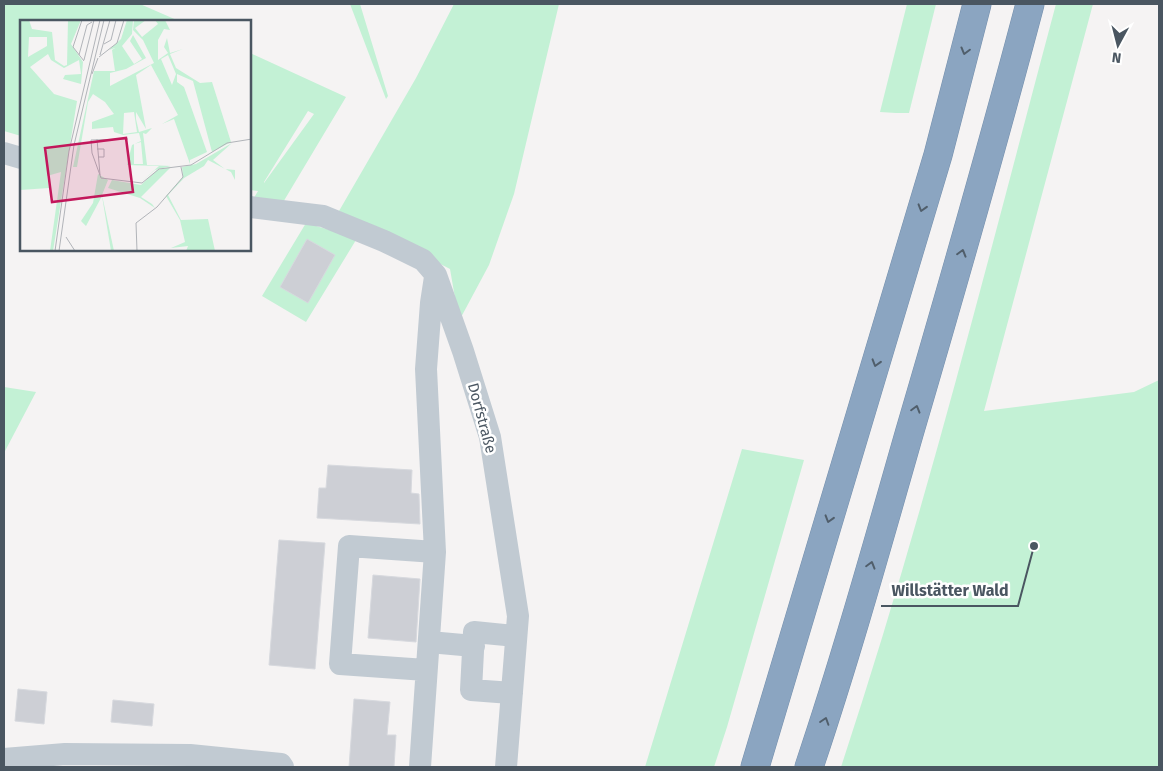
<svg xmlns="http://www.w3.org/2000/svg" width="1163" height="771" viewBox="0 0 1163 771" font-family="'Fira Sans',sans-serif">
<style>
.green{fill:#c3f1d5;fill-rule:evenodd}
.building{fill:#cdcfd5;stroke:#d7d9de}
.lines{fill:none;stroke-linecap:round;stroke-linejoin:round}
.highway-casing{stroke:#7690ad;stroke-width:29}
.minor{stroke:#c1cad2;stroke-width:22}
.highway{stroke:#8ba5c1;stroke-width:28}
.oneway{stroke:#505e6b}
.labels{text-anchor:middle;stroke-width:5;stroke-linejoin:round;paint-order:stroke}
.street-label{font-size:15px;fill:#4a5661;stroke:#fff}
.inset-road{fill:none;stroke:#b1b4b9;stroke-width:1}
.view{fill:#c2185b;fill-opacity:0.15;stroke:#c2185b;stroke-width:2.5}
.inset-edge{fill:none;stroke:#4a5661;stroke-width:2.5}
.leader{fill:none;stroke:#4a5661;stroke-width:2}
.callout-dot{fill:#4a5661;stroke:#fff;stroke-width:2}
.callout-label{font-size:16px;text-anchor:middle;font-weight:bold;fill:#4a5661;stroke:#fff;stroke-width:5;stroke-linejoin:round;paint-order:stroke}
</style>
<rect width="100%" height="100%" fill="#f5f3f3"/>
<!-- green -->
<path class="green" d="M 4,4 L 140,4 L 179,21 L 21,21 L 21,136 L 4,131 Z
M 350,4 L 360,4 L 388,96 L 386,99 Z
M 454,4 L 559,4 L 514,194 L 489,265 L 459,321 L 450,269 L 339,211 L 416,78 Z
M 907,4 L 936,4 L 909,113 L 896,113 L 880,112 Z
M 1056,4 L 1093,4 L 984,411 L 1134,392 L 1159,380 L 1159,767 L 841,767 C 924,516 988,259 1056,4 Z
M 250,53 L 346,97 L 282,204 L 252,201 L 258,191 L 250,190 ZM 308,111 L 314,114 L 264,183 L 264,182 Z
M 306,223 L 333,231 L 356,240 L 306,322 L 262,296 Z
M 4,387 L 36,392 L 4,453 Z
M 742,449 L 804,460 L 727,727 L 714,767 L 645,767 Z"/>
<!-- building -->
<path class="building" d="M 307,239 L 335,255 L 308,303 L 280,287 Z
M 328,465 L 412,470 L 411,493 L 419,494 L 420,524 L 317,518 L 319,488 L 326,488 Z
M 279,540 L 325,543 L 315,669 L 269,665 Z
M 373,575 L 420,579 L 416,642 L 368,638 Z
M 18,689 L 47,692 L 44,724 L 15,721 Z
M 354,699 L 390,702 L 387,735 L 396,735 L 394,767 L 349,767 Z
M 113,700 L 154,704 L 152,726 L 111,722 Z"/>
<g class="lines">
<!-- highway casing -->
<g class="highway-casing">
<path id="highway" d="M 755,767 L 938,155 L 977,4
M 809,767 C 846,657 877,546 909,434 C 951,291 992,148 1030,4"/>
</g>
<!-- minor -->
<path class="minor" d="M 4,153 L 21,158
M 250,207 L 323,216 L 384,241 L 423,260 L 436,275 L 463,351 L 490,437 L 518,616 L 506,767
M 429,642 L 474,646
M 426,670 L 340,664 L 349,546 L 435,552
M 512,693 L 471,690 L 474,632 L 516,636
M 4,759 L 65,754 L 190,755 L 281,764 L 283,767
M 420,767 L 435,552 L 426,369 L 431,303 L 435,277"/>
<!-- highway -->
<use href="#highway" class="highway"/>
</g>
<!-- one-way arrows -->
<defs><path id="oneway-chevron" d="M-2-3.5L2.5 0L-2 3.5" fill="none" stroke-width="1.6" stroke-linecap="round" stroke-linejoin="round" transform="scale(1.25)"/></defs>
<g class="oneway">
<use href="#oneway-chevron" transform="translate(965 51) rotate(105)"/>
<use href="#oneway-chevron" transform="translate(922 208) rotate(107)"/>
<use href="#oneway-chevron" transform="translate(962 253) rotate(-74)"/>
<use href="#oneway-chevron" transform="translate(876 363) rotate(107)"/>
<use href="#oneway-chevron" transform="translate(916 409) rotate(-74)"/>
<use href="#oneway-chevron" transform="translate(829 519) rotate(107)"/>
<use href="#oneway-chevron" transform="translate(871 565) rotate(-74)"/>
<use href="#oneway-chevron" transform="translate(825 721) rotate(-72)"/>
</g>
<g class="labels">
<!-- street labels -->
<g class="street-label">
<text transform="translate(482 418) rotate(75)" y="5">Dorfstraße</text>
</g>
</g>
<!-- overview -->
<g transform="translate(20 20)">
<rect width="231" height="231" fill="#f5f3f3"/>
<path d="M 0,0 L 9,0 L 12,9 L 32,12 L 35,40 L 44,46 L 47,45 L 48,0 L 61,0 L 51,24 L 63,42 L 61,64 L 43,59 L 45,55 L 61,54 L 59,40 L 44,48 L 31,40 L 28,34 L 10,47 L 34,74 L 57,81 L 33,231 L 30,231 L 41,152 L 27,156 L 29,168 L 0,170 ZM 9,17 L 27,17 L 27,26 L 8,37 ZM 107,0 L 113,0 L 112,14 L 102,26 L 114,44 L 122,39 L 110,21 L 113,15 L 126,38 L 106,49 L 90,53 L 90,66 L 134,43 L 123,20 L 113,10 L 114,0 L 126,0 L 115,8 L 122,17 L 138,4 L 135,0 L 145,0 L 150,10 L 144,9 L 138,20 L 138,40 L 148,33 L 144,27 L 147,18 L 150,33 L 163,29 L 150,34 L 156,48 L 180,63 L 192,62 L 211,122 L 192,132 L 173,61 L 157,54 L 157,62 L 164,67 L 187,132 L 170,140 L 170,144 L 154,99 L 142,104 L 158,95 L 131,45 L 116,55 L 126,109 L 116,92 L 116,99 L 119,112 L 132,108 L 126,114 L 123,113 L 127,145 L 151,146 L 135,150 L 121,162 L 139,146 L 107,145 L 112,125 L 121,121 L 119,113 L 103,115 L 94,112 L 93,107 L 72,109 L 72,102 L 94,94 L 85,82 L 73,74 L 68,82 L 57,147 L 53,147 L 74,51 L 95,51 L 92,30 L 95,28 L 89,30 L 101,19 ZM 148,35 L 156,54 L 152,65 L 141,39 ZM 114,92 L 117,112 L 103,114 L 104,93 ZM 121,122 L 123,144 L 114,144 L 114,124 ZM 212,123 L 193,140 L 205,149 L 215,150 L 215,160 L 211,152 L 188,140 L 184,146 L 164,158 L 148,175 L 161,200 L 188,199 L 195,231 L 166,231 L 168,226 L 151,228 L 165,222 L 160,200 L 146,176 L 163,157 L 162,147 L 176,144 ZM 151,147 L 121,177 L 132,184 L 135,188 L 120,178 L 88,168 L 92,160 L 121,165 L 137,150 ZM 78,154 L 88,160 L 82,175 L 94,231 L 91,231 L 82,176 L 66,206 L 61,201 L 73,183 Z" fill="#c3f1d5" fill-rule="evenodd"/>
<path class="inset-road" d="M 62,0 L 53,27 L 64,41M 84,24 L 91,20 L 96,0M 59,35 L 67,5 L 72,2M 80,35 L 90,0M 79,37 L 97,23 L 104,0M 64,40 L 74,0M 72,54 L 78,38M 77,119 L 80,155M 108,119 L 71,120 L 72,133 L 81,158 L 122,163 L 139,149 L 171,145 L 207,123 L 232,119M 77,129 L 84,129 L 84,137 L 78,137M 46,217 L 55,231M 35,231 L 49,131 L 80,0M 39,231 L 54,125 L 84,0M 117,231 L 116,203 L 137,187 L 163,157 L 161,147"/>
<path class="view" d="M 106,118 L 113,172 L 32,182 L 25,128 Z"/>
<rect width="231" height="231" class="inset-edge"/>
</g>
<!-- callouts -->
<path class="leader" d="M1034 546L1018 606H881"/>
<circle class="callout-dot" cx="1034" cy="546" r="5"/>
<g class="callout-label">
<text x="950" y="596">Willstätter Wald</text>
</g>
<!-- border -->
<rect width="1163" height="771" fill="none" stroke="#4a5661" stroke-width="10"/>
<!-- north arrow -->
<g transform="translate(1118 45) rotate(187)" stroke="#ffffff" stroke-width="4" paint-order="stroke">
<path d="M0-4L9 19L0 12L-9 19Z" fill="#4a5661"/>
<text y="-8" font-size="14" font-weight="bold" text-anchor="middle" fill="#4a5661">N</text>
</g>
</svg>
